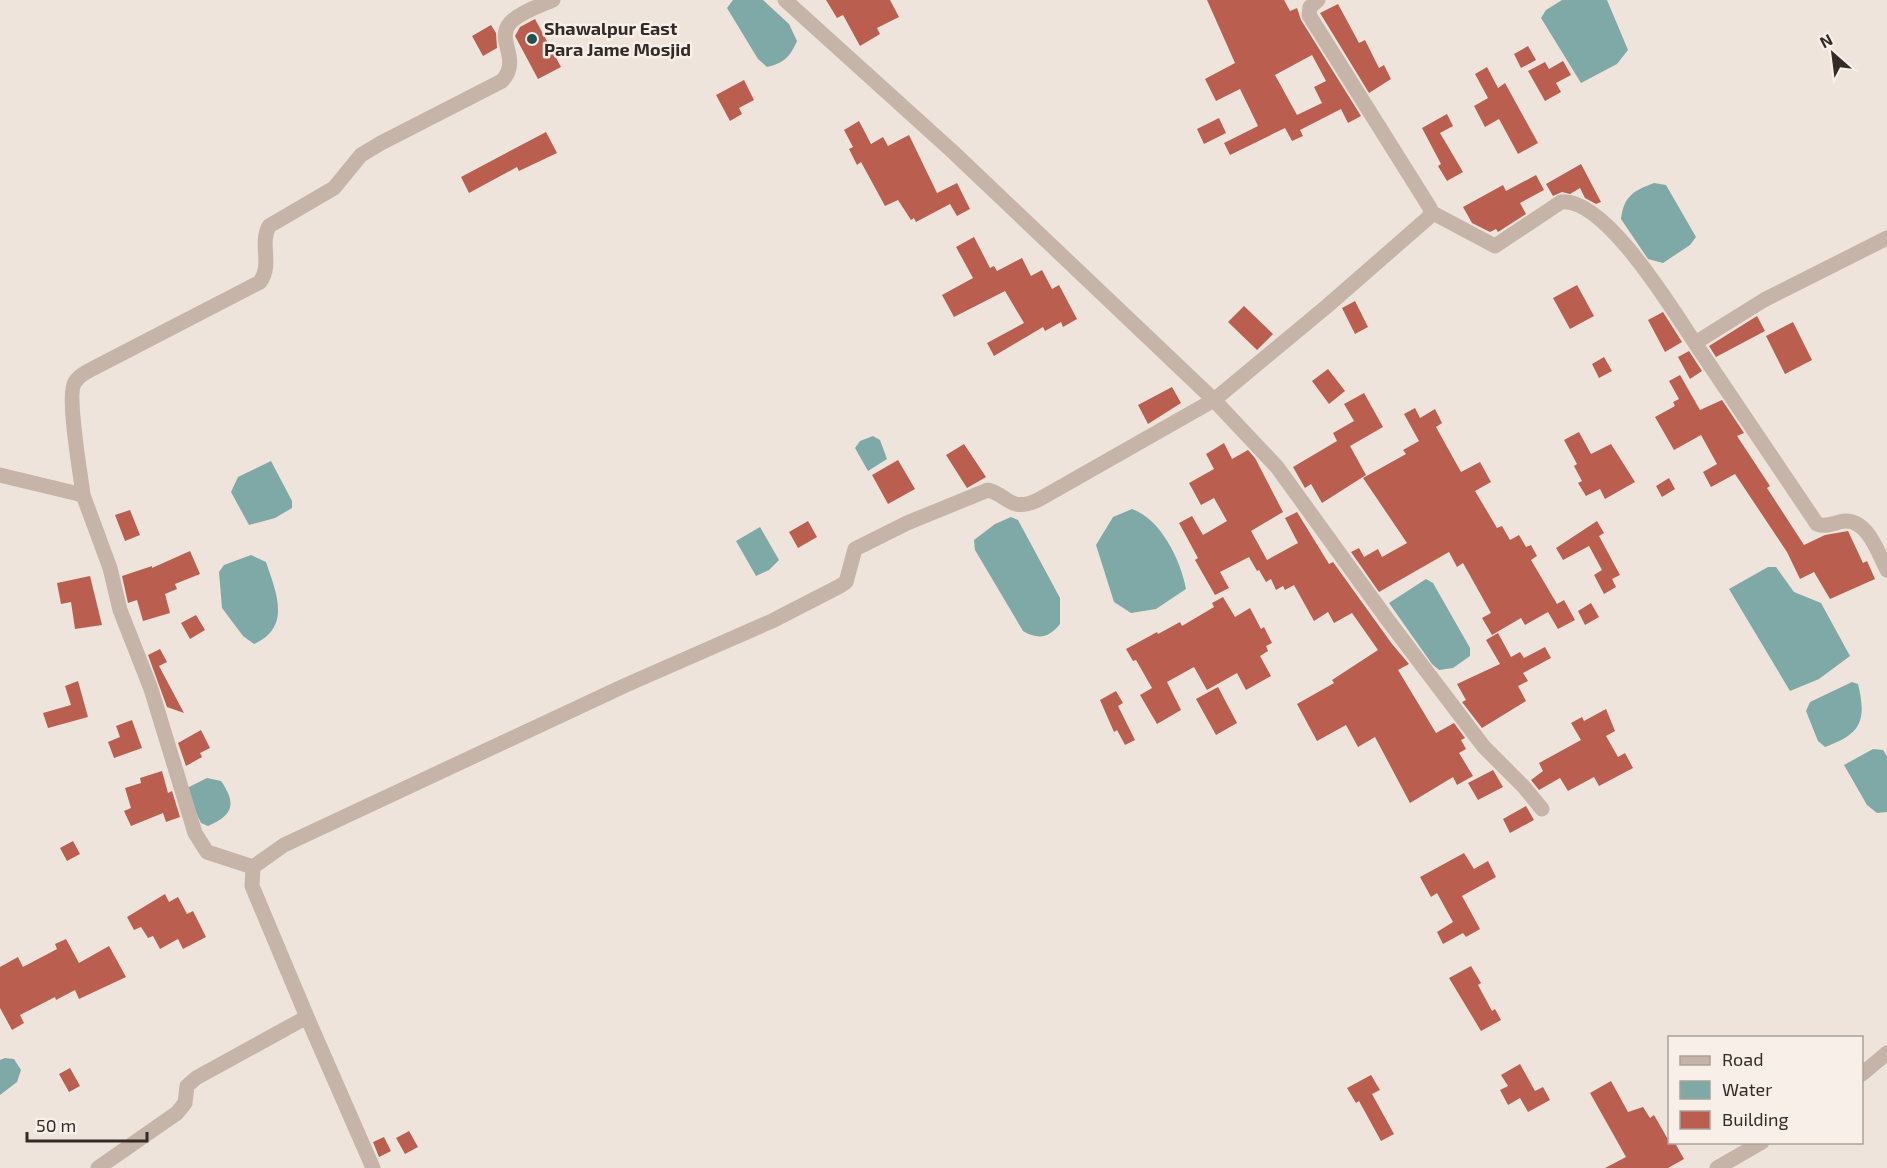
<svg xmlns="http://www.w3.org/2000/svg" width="1887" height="1168" viewBox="0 0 1887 1168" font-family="'Exo 2',sans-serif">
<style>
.water{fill:#7ea9a7}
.building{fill:#ba5f4f;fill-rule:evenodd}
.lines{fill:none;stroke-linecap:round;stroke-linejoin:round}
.minor{stroke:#c6b4a9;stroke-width:15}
.tertiary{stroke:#c6b4a9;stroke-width:15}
.poi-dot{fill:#225150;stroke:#f7efe8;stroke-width:2}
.labels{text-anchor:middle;stroke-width:5;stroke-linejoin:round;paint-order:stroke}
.poi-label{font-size:18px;font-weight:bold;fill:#342b28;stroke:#f7efe8;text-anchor:start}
</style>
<rect width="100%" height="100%" fill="#efe4dc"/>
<!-- water -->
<path class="water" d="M 733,0 L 763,0 L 789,24 L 797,41 C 790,57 784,63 767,67 L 758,59 L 727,8 Z
M 1562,0 L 1607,0 L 1628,50 L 1617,64 L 1581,83 L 1541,18 L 1546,10 Z
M 1654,183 L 1666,185 L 1696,237 L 1690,245 L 1663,263 L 1648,259 L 1621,219 C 1624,196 1633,191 1654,183 Z
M 873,436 L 880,440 L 887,459 L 868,471 L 855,448 L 860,441 Z
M 271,461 L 292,501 L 292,508 L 275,518 L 249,525 L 231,492 L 238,477 Z
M 1132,509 C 1161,519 1181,561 1186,589 L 1156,609 L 1131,613 L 1114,602 L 1096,545 L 1113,517 Z
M 1011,517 L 1018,520 L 1060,598 L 1060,624 C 1049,638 1038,640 1023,631 L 975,550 L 974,540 L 995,524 Z
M 760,527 L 779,560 L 769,570 L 756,576 L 736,541 Z
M 251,555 L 266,562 C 276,592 292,627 254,644 L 243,636 L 222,608 L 219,572 L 224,565 Z
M 1768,567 L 1776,567 L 1794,592 L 1821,603 L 1850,656 L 1819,679 L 1790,691 L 1729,589 Z
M 1426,579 L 1433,583 L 1470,648 L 1470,656 L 1453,668 L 1439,670 L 1432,664 L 1389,603 Z
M 1852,682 L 1858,684 C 1867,721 1861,734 1825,747 L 1818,741 L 1806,711 L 1810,702 Z
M 1873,749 L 1883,750 L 1887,756 L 1887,812 L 1877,813 L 1867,805 L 1844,765 Z
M 207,778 L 221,781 C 237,804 233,815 208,826 L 201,823 L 185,789 Z
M 5,1058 L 14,1059 L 21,1070 L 17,1082 L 0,1095 L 0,1060 Z"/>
<!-- building -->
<path class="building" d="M 826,0 L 890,0 L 899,17 L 877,28 L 880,34 L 860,46 L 843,15 L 837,18 Z
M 1207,0 L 1284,0 L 1290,11 L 1297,8 L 1301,20 L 1361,116 L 1348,123 L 1341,109 L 1300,130 L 1303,136 L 1292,141 L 1285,128 L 1230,155 L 1224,143 L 1258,126 L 1240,89 L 1216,101 L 1205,79 L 1235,63 ZM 1312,55 L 1326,81 L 1314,87 L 1322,103 L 1297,115 L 1275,75 Z
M 1338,4 L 1359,43 L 1365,40 L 1379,68 L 1384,65 L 1391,79 L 1369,93 L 1320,13 Z
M 535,19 L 561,67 L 538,79 L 515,36 L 520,27 Z
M 491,25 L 496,33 L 497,48 L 483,56 L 472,36 Z
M 1528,46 L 1536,60 L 1521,68 L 1514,54 Z
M 1563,61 L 1571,75 L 1556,83 L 1561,92 L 1545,101 L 1528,71 L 1545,62 L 1549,69 Z
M 1487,67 L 1498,88 L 1505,83 L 1538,143 L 1518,154 L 1499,119 L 1485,127 L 1474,106 L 1488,98 L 1475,74 Z
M 744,80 L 754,100 L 739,108 L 742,114 L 730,121 L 716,95 Z
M 1447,114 L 1453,126 L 1440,133 L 1463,172 L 1447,181 L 1438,166 L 1441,164 L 1422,128 Z
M 1219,118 L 1226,133 L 1204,144 L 1197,129 Z
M 859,121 L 871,144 L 883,137 L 888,146 L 909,135 L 937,193 L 957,183 L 970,209 L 957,216 L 950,204 L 916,222 L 914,218 L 911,220 L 898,200 L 885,206 L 861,162 L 857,165 L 849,149 L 853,147 L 844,130 Z
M 546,132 L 557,153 L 519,171 L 517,167 L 469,193 L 461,177 Z
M 1581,164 L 1601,202 L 1596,204 L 1585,198 L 1580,188 L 1570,194 L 1562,192 L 1553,196 L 1546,184 Z
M 1536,175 L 1544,190 L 1520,203 L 1526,214 L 1498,232 L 1496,229 L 1490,232 L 1472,223 L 1463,207 L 1503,185 L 1506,191 Z
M 974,237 L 990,268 L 994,266 L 997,271 L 1022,258 L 1031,276 L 1042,270 L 1052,289 L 1059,285 L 1077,319 L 1063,327 L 1061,322 L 1045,331 L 1043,327 L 994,356 L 987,343 L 1024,323 L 1005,291 L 954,317 L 942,295 L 973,278 L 956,247 Z
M 1577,285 L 1594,316 L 1570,329 L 1553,298 Z
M 1355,301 L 1368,327 L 1355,334 L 1342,308 Z
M 1244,306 L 1273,334 L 1257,350 L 1228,322 Z
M 1663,312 L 1682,342 L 1665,352 L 1648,320 Z
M 1757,316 L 1765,331 L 1716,357 L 1709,346 Z
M 1793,322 L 1812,360 L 1785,374 L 1766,336 Z
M 1689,351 L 1702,371 L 1690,379 L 1678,357 Z
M 1604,357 L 1612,371 L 1599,378 L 1592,364 Z
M 1328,369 L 1345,391 L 1329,404 L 1312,381 Z
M 1680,375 L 1700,410 L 1722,400 L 1744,433 L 1737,436 L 1770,486 L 1767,488 L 1804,545 L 1825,535 L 1848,531 L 1863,563 L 1867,561 L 1875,579 L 1830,599 L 1814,572 L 1800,579 L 1787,552 L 1735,474 L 1711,487 L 1703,472 L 1717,464 L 1701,435 L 1674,450 L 1655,417 L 1675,406 L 1673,402 L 1679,399 L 1669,381 Z
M 1172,387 L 1181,403 L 1148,424 L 1138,405 Z
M 1364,393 L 1383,427 L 1350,446 L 1366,475 L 1322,503 L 1311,484 L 1305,488 L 1293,467 L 1337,441 L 1333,433 L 1354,421 L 1344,404 Z
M 1415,408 L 1420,418 L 1435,409 L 1442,423 L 1436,427 L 1461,472 L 1480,462 L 1491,482 L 1475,491 L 1497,528 L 1502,526 L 1510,540 L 1519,535 L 1526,547 L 1531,545 L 1537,556 L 1531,560 L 1557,604 L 1564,600 L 1575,620 L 1558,629 L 1548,612 L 1525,625 L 1521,618 L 1492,635 L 1482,618 L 1491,613 L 1463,563 L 1457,567 L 1449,552 L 1379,592 L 1351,552 L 1359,548 L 1364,557 L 1378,549 L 1382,557 L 1407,543 L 1363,478 L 1406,454 L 1403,450 L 1419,441 L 1404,414 Z
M 1579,432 L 1591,454 L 1611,444 L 1635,482 L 1605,499 L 1600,489 L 1586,496 L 1578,483 L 1582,481 L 1574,466 L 1577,464 L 1564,440 Z
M 1224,443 L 1232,459 L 1248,450 L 1255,458 L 1283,512 L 1251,531 L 1267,560 L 1298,543 L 1285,518 L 1297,512 L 1329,564 L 1333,562 L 1392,644 L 1409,664 L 1398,670 L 1436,733 L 1454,723 L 1465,738 L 1461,740 L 1466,749 L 1459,753 L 1473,776 L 1457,785 L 1453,777 L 1410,803 L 1375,737 L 1358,747 L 1346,725 L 1317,741 L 1297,704 L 1334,683 L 1332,680 L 1378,650 L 1352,613 L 1334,623 L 1328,612 L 1314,621 L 1294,585 L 1285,590 L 1283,586 L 1276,590 L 1271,579 L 1266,582 L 1259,570 L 1257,571 L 1249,557 L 1220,572 L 1229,588 L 1215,595 L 1195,560 L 1198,558 L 1179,523 L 1192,516 L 1203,535 L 1227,521 L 1214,498 L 1201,505 L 1189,483 L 1214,469 L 1206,454 Z
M 964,444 L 986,477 L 967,488 L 946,455 Z
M 898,460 L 915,489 L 888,504 L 872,475 Z
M 1669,478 L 1675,489 L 1662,497 L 1656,486 Z
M 130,510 L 140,535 L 125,541 L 115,515 Z
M 808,521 L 817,537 L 798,548 L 789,532 Z
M 1597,521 L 1604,533 L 1599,536 L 1620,575 L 1612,579 L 1616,587 L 1604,594 L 1594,575 L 1602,570 L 1589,546 L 1563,560 L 1556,548 Z
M 190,551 L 200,574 L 175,584 L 177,589 L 165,594 L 170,613 L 143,621 L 137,600 L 128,603 L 122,576 L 152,566 L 152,568 Z
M 90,576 L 102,625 L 75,629 L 71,602 L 61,604 L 57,583 Z
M 1223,597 L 1235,617 L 1250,608 L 1261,629 L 1264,627 L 1272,643 L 1266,646 L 1268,651 L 1260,656 L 1271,676 L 1246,690 L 1237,673 L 1207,690 L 1194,667 L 1167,682 L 1181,710 L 1157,724 L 1140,695 L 1152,688 L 1136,660 L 1133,661 L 1126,649 L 1157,632 L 1158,634 L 1180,622 L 1182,626 L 1214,607 L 1212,603 Z
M 1591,603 L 1599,617 L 1585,625 L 1578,611 Z
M 196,615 L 205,630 L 190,639 L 181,623 Z
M 1498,633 L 1511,657 L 1520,652 L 1524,658 L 1545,647 L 1551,658 L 1523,673 L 1528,681 L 1518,686 L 1526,701 L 1482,728 L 1462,702 L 1466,700 L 1457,684 L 1500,664 L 1486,640 Z
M 160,649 L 167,662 L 159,666 L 184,713 L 167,707 L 148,655 Z
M 78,681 L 88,717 L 48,728 L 43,713 L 71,705 L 65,686 Z
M 1218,687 L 1237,723 L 1216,735 L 1196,699 Z
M 1116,691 L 1123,703 L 1118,706 L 1135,740 L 1125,745 L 1117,730 L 1114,732 L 1100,700 Z
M 1606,709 L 1615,731 L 1606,736 L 1618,757 L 1625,753 L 1633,768 L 1599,786 L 1594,777 L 1568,791 L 1560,778 L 1539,790 L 1531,780 L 1543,771 L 1539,763 L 1581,740 L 1571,723 L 1582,717 L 1584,721 Z
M 132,720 L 142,748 L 114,758 L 108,742 L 120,737 L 116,726 Z
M 201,730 L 210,748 L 200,753 L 202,757 L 186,766 L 178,743 Z
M 1493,770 L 1503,787 L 1478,800 L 1468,783 Z
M 162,771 L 168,793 L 172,791 L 180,817 L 166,822 L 163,813 L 131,826 L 124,811 L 131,808 L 125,788 L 141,783 L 140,778 Z
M 1526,806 L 1534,820 L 1510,833 L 1503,819 Z
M 73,841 L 80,854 L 67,861 L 60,848 Z
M 1464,853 L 1474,869 L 1488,861 L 1496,877 L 1462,896 L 1480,929 L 1466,937 L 1463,933 L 1443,944 L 1437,932 L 1453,922 L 1437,893 L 1431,897 L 1420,877 Z
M 165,894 L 169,902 L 178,897 L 187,914 L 193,911 L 206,937 L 183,949 L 178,939 L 160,949 L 153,936 L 148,938 L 141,927 L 134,930 L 127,917 Z
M 66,939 L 79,963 L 109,946 L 126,977 L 79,999 L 75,990 L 56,1000 L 55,997 L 20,1015 L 24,1023 L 12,1030 L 0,1008 L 0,967 L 18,957 L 23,967 L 57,949 L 55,944 Z
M 1471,966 L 1481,983 L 1478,985 L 1492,1011 L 1495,1009 L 1501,1020 L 1481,1031 L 1449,978 Z
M 1520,1064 L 1535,1091 L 1543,1087 L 1550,1100 L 1528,1112 L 1520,1098 L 1508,1105 L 1500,1090 L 1508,1086 L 1501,1075 Z
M 70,1068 L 80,1086 L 69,1092 L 59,1074 Z
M 1371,1075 L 1380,1090 L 1372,1094 L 1394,1134 L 1381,1141 L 1359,1101 L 1356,1103 L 1347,1088 Z
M 1611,1081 L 1628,1112 L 1643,1107 L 1650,1118 L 1654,1115 L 1670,1143 L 1675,1143 L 1684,1159 L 1668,1168 L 1605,1168 L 1626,1157 L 1590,1093 Z
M 409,1131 L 418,1147 L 405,1154 L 396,1138 Z
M 384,1137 L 391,1151 L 379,1157 L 373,1142 Z"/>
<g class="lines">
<!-- minor -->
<path class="minor" d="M 785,0 L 952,151 L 1214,400 L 1277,467 L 1387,619 L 1484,747 L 1524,787 L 1542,809
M 1431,212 L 1495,246 L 1561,202 C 1605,197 1672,309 1695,343
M 1887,238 L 1764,300 L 1695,343 L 1817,524 C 1827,528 1835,522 1845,521 C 1868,520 1878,553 1887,570
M 83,495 L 110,568 L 120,610 L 151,689 L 195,833 L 207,852 L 253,867
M 307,1017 L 373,1168
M 1862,1074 L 1887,1053
M 98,1168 L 177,1113 L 185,1103 L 187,1086 L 196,1078 L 307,1017 L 252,886 L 253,867 L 284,845 L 626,685 L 772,621 L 840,586 L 846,582 L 855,549 L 907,523 L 988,490 C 1008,495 1010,513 1038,500 L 1214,400 L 1326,307 L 1428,218 L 1431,212 L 1430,208 L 1309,15 L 1310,7 L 1318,0
M 1717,1168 L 1762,1142"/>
<!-- tertiary -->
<path class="tertiary" d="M 0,475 L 83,495 C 81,476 66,394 75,382 C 79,375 88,371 94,368 L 260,282 C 273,264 259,245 269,226 L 334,188 L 361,155 L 381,143 L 502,81 C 522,59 495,40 510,23 C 520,12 540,6 553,0"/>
</g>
<!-- markers -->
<circle class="poi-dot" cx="532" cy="39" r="6"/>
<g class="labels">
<!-- poi labels -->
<g class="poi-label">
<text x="544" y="35">Shawalpur East<tspan x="544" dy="21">Para Jame Mosjid</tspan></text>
</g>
</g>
<!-- legend -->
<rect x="1668" y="1036" width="195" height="108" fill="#f7efe8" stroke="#a9a19b" stroke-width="1.5"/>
<rect x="1680" y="1056" width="30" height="9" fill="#c6b4a9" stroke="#a9a19b" stroke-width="1.5"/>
<text x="1722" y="1066" font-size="18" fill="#342b28">Road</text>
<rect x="1680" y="1081" width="30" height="18" fill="#7ea9a7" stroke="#a9a19b" stroke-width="1.5"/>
<text x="1722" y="1096" font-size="18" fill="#342b28">Water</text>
<rect x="1680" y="1111" width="30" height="18" fill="#ba5f4f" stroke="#a9a19b" stroke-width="1.5"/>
<text x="1722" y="1126" font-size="18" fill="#342b28">Building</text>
<!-- north arrow -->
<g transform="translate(1833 54) rotate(332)" stroke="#f7efe8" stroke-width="4.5" paint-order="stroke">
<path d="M0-4.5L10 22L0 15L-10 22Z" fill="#342b28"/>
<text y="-9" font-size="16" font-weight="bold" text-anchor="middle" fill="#342b28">N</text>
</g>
<!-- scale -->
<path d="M27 1132v9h120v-9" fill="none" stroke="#342b28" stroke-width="3"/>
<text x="36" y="1132" font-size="18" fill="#342b28" stroke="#f7efe8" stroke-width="4.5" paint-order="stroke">50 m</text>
</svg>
